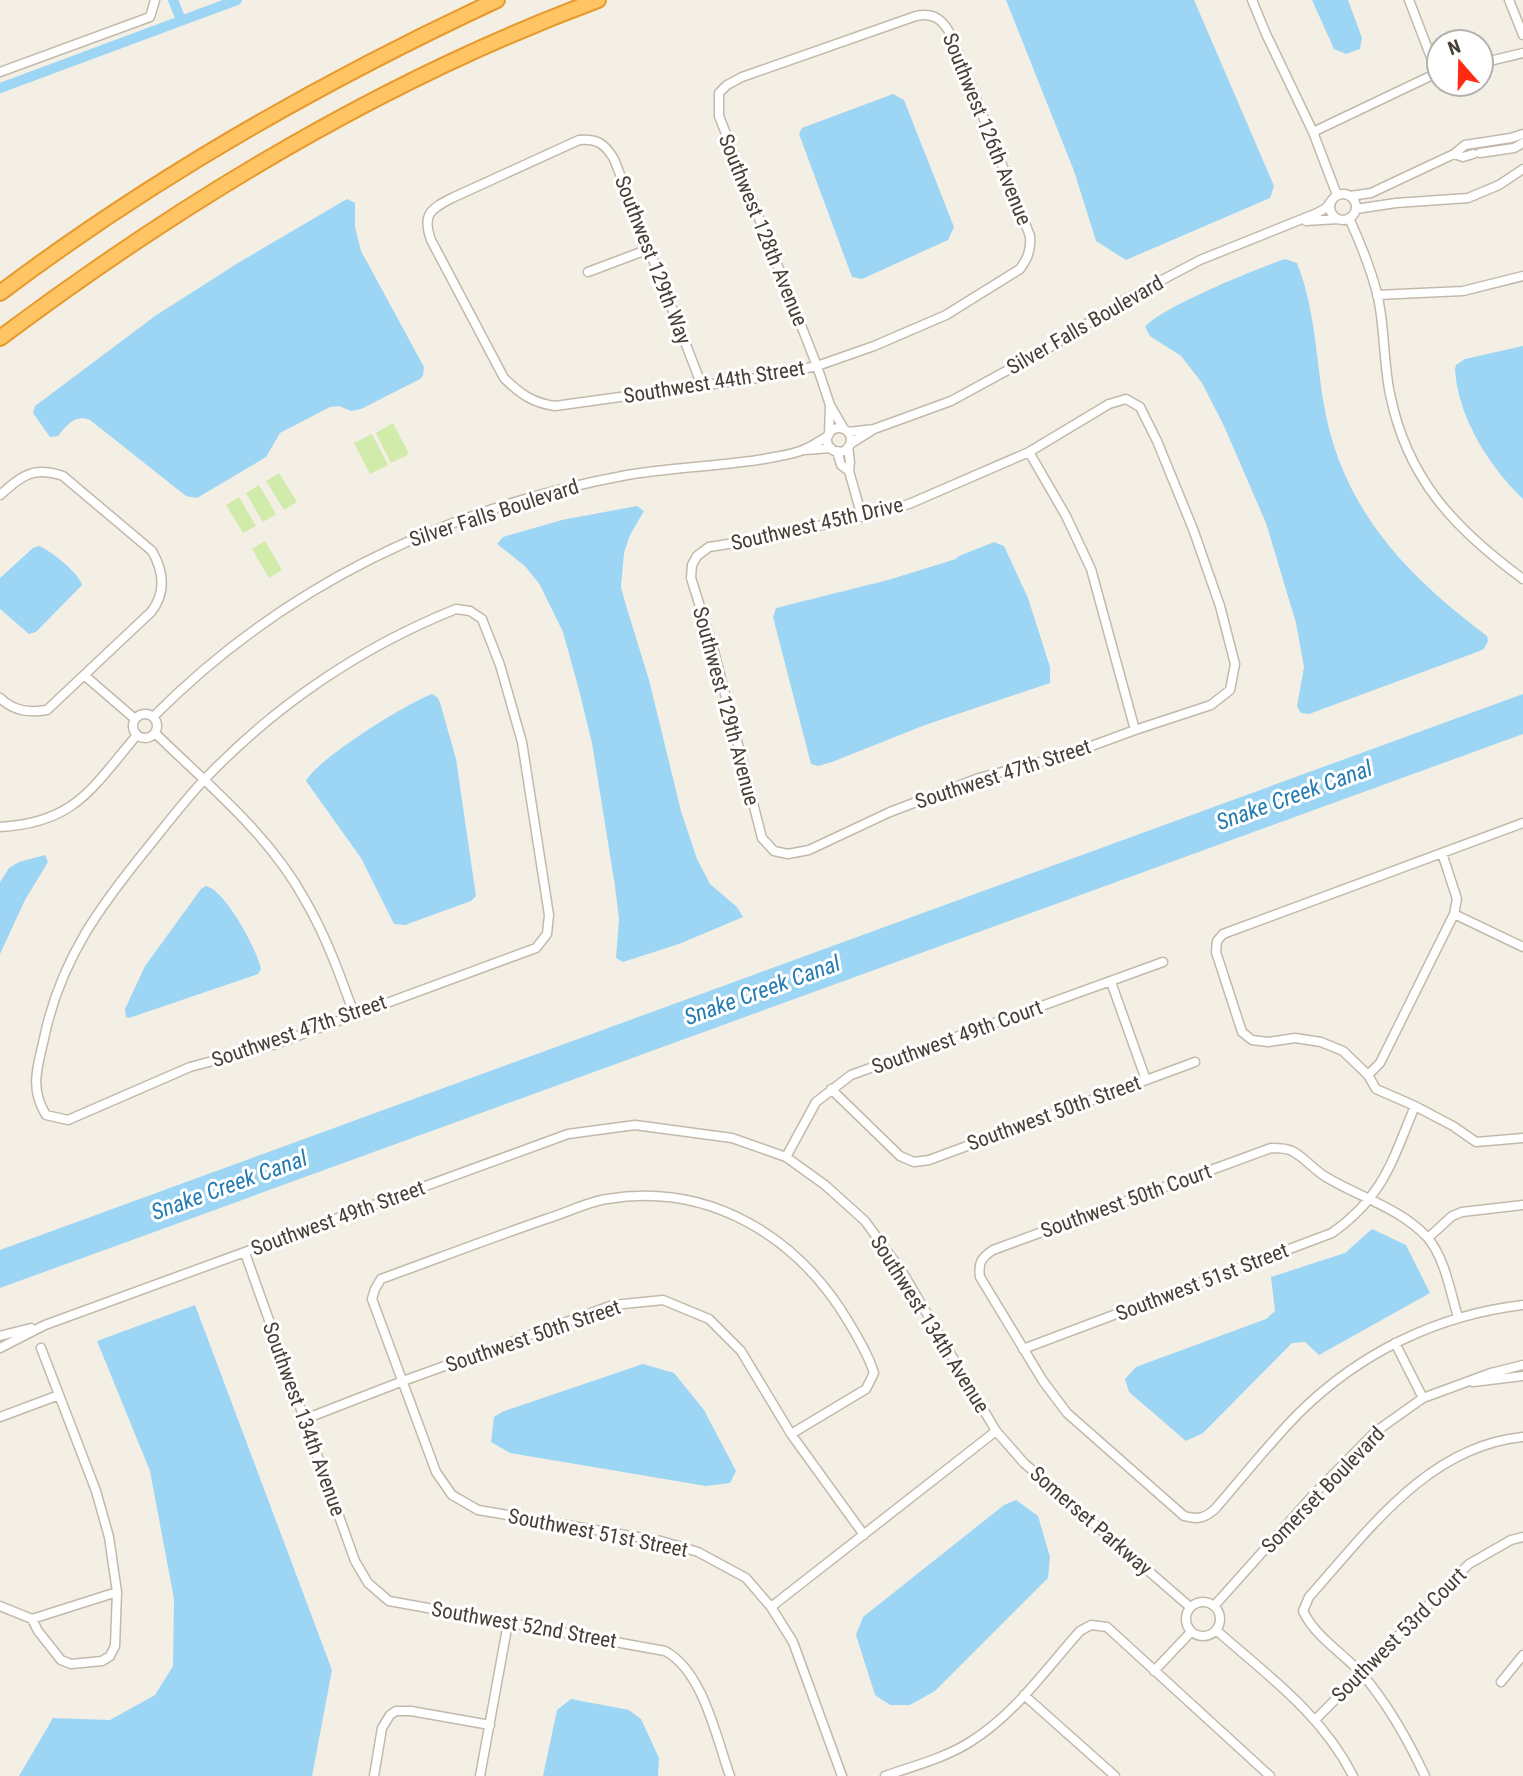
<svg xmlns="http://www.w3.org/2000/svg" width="1523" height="1776" viewBox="0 0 1523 1776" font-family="'Roboto Condensed',sans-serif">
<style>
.green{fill:#d1ebab}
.water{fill:#9dd5f5}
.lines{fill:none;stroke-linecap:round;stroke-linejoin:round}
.canal{stroke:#9dd5f5;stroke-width:10}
.minor-casing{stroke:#c3b9aa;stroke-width:11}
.motorway-casing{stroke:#e79a2c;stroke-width:18}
.minor{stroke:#fff;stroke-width:8}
.motorway{stroke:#ffc565;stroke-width:14}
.labels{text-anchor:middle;stroke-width:6;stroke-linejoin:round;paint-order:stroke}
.street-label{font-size:21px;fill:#473f34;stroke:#fff}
.water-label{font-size:23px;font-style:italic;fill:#257cb2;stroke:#fff}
</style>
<rect width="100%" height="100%" fill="#f4efe5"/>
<!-- green -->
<path class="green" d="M 393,423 L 409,454 L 391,463 L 376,433 Z
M 372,434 L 388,465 L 370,474 L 354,443 Z
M 279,473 L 297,502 L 284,510 L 266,481 Z
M 259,485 L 276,514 L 263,522 L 246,493 Z
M 239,497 L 256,526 L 243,533 L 226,505 Z
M 265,541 L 282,570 L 269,578 L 252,549 Z"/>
<!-- water -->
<path class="water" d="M 1006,0 L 1194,0 L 1274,186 L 1270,198 L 1126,260 L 1096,241 L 1074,171 Z
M 1312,0 L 1348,0 L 1362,38 L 1360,49 L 1346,54 L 1334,49 Z
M 893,94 L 904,100 L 954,227 L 948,240 L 862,279 L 852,277 L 799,134 L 802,128 Z
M 347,199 L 355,203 L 355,227 L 361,251 L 424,367 L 423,376 L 420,379 L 361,409 L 351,411 L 339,406 L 330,407 L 280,433 L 266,457 L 197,498 L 186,496 L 90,420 C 75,414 67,425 58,436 L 50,437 L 33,413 L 35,406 L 155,316 L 238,263 Z
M 1285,259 L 1297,263 C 1315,309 1316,357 1324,405 C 1342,509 1406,575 1487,636 L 1488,641 L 1484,649 L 1477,652 L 1309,714 L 1301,713 L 1297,706 L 1304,667 L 1296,623 L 1266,523 L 1224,426 L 1202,383 L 1181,356 L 1150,336 L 1145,327 C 1159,308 1258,268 1285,259 Z
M 1523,346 L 1523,499 C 1489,466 1458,418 1455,369 L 1456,365 L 1465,359 Z
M 637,506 L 644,511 L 630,535 L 624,553 L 621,587 L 625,602 L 649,680 L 681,811 L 697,859 L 710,884 L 737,907 L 743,917 L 679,944 L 623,962 L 616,958 L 619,919 L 615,886 L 592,743 L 579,690 L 563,632 L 540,585 L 525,566 L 497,544 L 503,537 L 562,520 Z
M 994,542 L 1004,546 L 1028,598 L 1050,667 L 1050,683 L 925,725 L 832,762 L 818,766 L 811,764 L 773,617 L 776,608 L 888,580 L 956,559 L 959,556 Z
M 39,546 C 50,550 80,574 82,585 L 36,632 L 29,634 L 0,609 L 0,578 L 33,548 Z
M 432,694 L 438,698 L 441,706 L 456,759 L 476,896 L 471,901 L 405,925 L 394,924 L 361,858 L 306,781 C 317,759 407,703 432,694 Z
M 1523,694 L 1523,734 L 0,1288 L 0,1250 Z
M 45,855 L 48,862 L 25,900 L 0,954 L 0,882 L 9,868 L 19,862 Z
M 206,886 C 225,890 257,949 261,969 L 258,974 L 129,1018 L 126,1017 L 125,1009 L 145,966 L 201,889 Z
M 1372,1229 L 1406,1245 L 1430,1293 L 1319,1355 L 1305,1342 L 1292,1343 L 1203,1433 L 1186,1441 L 1129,1392 L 1125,1379 L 1136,1367 L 1266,1319 L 1275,1311 L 1271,1277 L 1345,1253 Z
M 195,1305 L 332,1670 L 312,1776 L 19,1776 L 53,1718 L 110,1720 L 155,1695 L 173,1666 L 174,1599 L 150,1471 L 97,1341 Z
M 643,1364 L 674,1373 L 704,1410 L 736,1471 L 730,1483 L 706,1486 L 510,1453 L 491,1442 L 494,1417 L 504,1411 Z
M 1016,1500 L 1038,1516 L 1050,1557 L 1048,1578 L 935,1691 L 910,1705 L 890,1705 L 875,1695 L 856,1635 L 863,1617 L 1004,1505 Z
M 571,1699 L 629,1710 L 641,1719 L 659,1758 L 658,1776 L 543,1776 L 557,1710 Z"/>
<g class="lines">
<!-- canal -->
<path class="canal" d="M 173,0 L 181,20
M 0,88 L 237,0"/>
<!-- minor casing -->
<g class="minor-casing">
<path id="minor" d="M 1252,0 L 1266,34 L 1313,132 L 1337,195
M 1409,0 L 1437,73
M 1509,0 L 1523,35
M 1481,63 L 1523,53
M 0,72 L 150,17 L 155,0
M 1313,132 L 1439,72
M 1480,153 L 1514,148 L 1523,143
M 1454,154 L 1463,157 L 1473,154
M1330 207a13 13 0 1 1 26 0a13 13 0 1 1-26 0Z
M 1350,196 L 1371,193 L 1390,184 L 1454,154 L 1465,145 L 1511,138 L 1523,134
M 1356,209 L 1396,203 L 1468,198 L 1499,185 L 1523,169
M 1349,218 C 1360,242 1370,267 1377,293 C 1385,325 1383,361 1390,394 C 1407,479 1455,529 1523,579
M 1306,221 L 1338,219
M 588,272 L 649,249
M 1377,295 L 1463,291 L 1523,276
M 702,386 L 614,159 C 605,144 597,138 579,140 L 452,198 C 430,209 422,215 431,240 L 504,378 C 520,394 533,403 555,406 L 757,378 L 817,366 L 874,346 L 946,315 L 1020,269 C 1028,258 1031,250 1030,236 L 951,35 C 943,20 934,12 916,16 L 742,77 L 727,85 L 719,93 L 719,116 L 817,366 L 830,405 L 844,429
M 1126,399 L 1140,407 L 1157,441 L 1193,529 L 1220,606 L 1235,664 L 1230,690 L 1211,705 L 1135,730 L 1067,755 L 979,778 L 890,812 L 809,850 L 788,854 L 774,851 L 762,838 L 714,651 L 691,578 L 692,565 L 697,556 L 709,547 L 773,537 L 909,504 L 1029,452 L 1109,404 Z
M827 440a12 12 0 1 1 24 0a12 12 0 1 1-24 0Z
M 848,432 L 874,429
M 829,434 L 830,405
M 850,444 L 874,429 L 951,401 L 1052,346 L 1124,300 L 1200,260 L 1317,213 L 1326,208 L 1332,200
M 848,447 L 850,462 L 849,471 L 862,517
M 805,450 L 831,448
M 837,451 L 841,465 L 849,471
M 1029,452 L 1066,516 L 1091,569 L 1135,730
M 0,495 C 23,475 33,466 63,476 L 152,551 C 164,572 166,593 151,612 L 47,710 C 28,713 14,711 0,698
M 456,609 L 470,611 L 482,619 L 500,665 L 522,742 L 549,915 L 547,934 L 536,948 L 273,1045 L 190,1067 L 68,1120 L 46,1115 C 28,1086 39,1064 45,1034 C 62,957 101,905 149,846 C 167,824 184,801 204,780 C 274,706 361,647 456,609 Z
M 84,675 L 135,719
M133 726a12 12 0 1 1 24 0a12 12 0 1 1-24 0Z
M 153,717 C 283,586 441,510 622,476 C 669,467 717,467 764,459 C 778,456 793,455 805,449 C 813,446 821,440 828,436
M 155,733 C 208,785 269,834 305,900 C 326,936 340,975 354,1014
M 1523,823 L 1223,934 L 1217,941 L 1216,952 L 1242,1032 L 1252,1040 L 1268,1042 L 1295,1038 L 1321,1042 L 1343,1051 L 1368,1075 L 1376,1089 L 1415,1106 L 1453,1126 L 1476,1142 L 1523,1138
M 0,827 C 75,823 92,788 137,735
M 1454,914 L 1523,947
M 1111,982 L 1146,1080
M 1368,1075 L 1380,1063 L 1454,914 L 1457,899 L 1442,853
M 831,1089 L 900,1156 L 914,1162 L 929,1160 L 1195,1062
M 786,1157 L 816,1102 L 851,1075 L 1163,962
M 1428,1238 L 1452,1216 L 1462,1212 L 1523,1205
M 245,1253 L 355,1561 L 368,1583 L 389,1601 L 665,1651 C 703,1671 716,1737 730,1776
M 1458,1317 C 1450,1291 1445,1258 1427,1237 C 1400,1208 1359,1197 1326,1177 C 1314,1170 1303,1156 1292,1151 C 1286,1148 1279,1148 1271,1148 L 993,1250 C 981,1258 978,1263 980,1277 L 1043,1381 L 1067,1413 L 1184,1516 C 1198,1520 1205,1518 1215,1509 C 1243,1477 1270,1442 1300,1412 C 1361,1352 1438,1315 1523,1305
M 0,1336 L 31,1328
M 1395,1343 L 1423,1398
M 0,1348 L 45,1325 L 568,1134 L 635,1125 L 732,1138 L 786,1157 L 825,1185 L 865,1221 L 903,1273 L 996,1431 L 1024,1463 L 1190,1607
M 1023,1349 L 1332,1233 C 1384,1196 1392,1161 1415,1106
M 1473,1382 L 1523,1376
M 0,1417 L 59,1395
M 305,1419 L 403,1381 L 613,1305 L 663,1300 L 709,1319 L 741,1351 L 791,1434 L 864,1535
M 791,1434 L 866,1389 L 874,1373 C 868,1354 858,1338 848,1321 C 797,1236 709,1182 607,1199 C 587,1202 566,1213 546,1219 C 491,1238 436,1259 381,1279 L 375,1289 L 372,1299 L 436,1472 L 452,1495 L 478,1510 L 661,1541 L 698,1552 L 746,1578 L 771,1607 L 793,1642 L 842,1776
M1186 1619a17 17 0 1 1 34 0a17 17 0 1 1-34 0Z
M 1215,1605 L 1315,1493 L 1375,1432 L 1423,1398 L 1491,1373 L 1523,1365
M 0,1606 L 32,1619
M 771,1607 L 996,1431
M 32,1619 L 38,1631 L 61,1660 L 71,1664 L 102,1661 L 110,1656 L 115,1646 L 117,1592 L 109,1537 L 96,1491 L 41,1348
M 32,1619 L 117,1592
M 1216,1630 C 1267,1675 1322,1714 1353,1776
M 1154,1671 L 1191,1632
M 1501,1682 L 1523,1655
M 1024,1695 L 1115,1776
M 1316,1719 L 1469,1564 L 1511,1540 L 1523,1537
M 374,1776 L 382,1728 L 390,1715 L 396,1711 L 411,1711 L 490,1725
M 480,1776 L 508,1623
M 885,1776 C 913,1766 945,1758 970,1742 C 1014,1715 1046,1669 1080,1631 L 1091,1625 L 1107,1627 L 1270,1776
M 1425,1776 C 1408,1740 1388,1704 1362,1674 C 1342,1652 1316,1638 1303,1611 L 1309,1597 C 1368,1531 1428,1446 1523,1437"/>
</g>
<!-- motorway casing -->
<g class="motorway-casing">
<path id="motorway" d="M 0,293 C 154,177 323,81 497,0
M 0,338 C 183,201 382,80 598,0"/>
</g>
<!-- minor -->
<use href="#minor" class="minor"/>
<!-- motorway -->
<use href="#motorway" class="motorway"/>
</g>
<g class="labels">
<!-- street labels -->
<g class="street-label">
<text transform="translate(987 129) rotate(68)" y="7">Southwest 126th Avenue</text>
<text transform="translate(763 230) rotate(68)" y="7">Southwest 128th Avenue</text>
<text transform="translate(653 260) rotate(69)" y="7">Southwest 129th Way</text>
<text transform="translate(1085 325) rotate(-30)" y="7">Silver Falls Boulevard</text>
<text transform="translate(714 382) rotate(-9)" y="7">Southwest 44th Street</text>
<text transform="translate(494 513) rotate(-18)" y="7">Silver Falls Boulevard</text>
<text transform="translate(817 524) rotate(-13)" y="7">Southwest 45th Drive</text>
<text transform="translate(726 706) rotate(75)" y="7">Southwest 129th Avenue</text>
<text transform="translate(1003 774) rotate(-18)" y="7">Southwest 47th Street</text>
<text transform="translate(299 1031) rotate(-19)" y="7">Southwest 47th Street</text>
<text transform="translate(957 1037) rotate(-20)" y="7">Southwest 49th Court</text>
<text transform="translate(1054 1113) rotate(-20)" y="7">Southwest 50th Street</text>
<text transform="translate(1126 1201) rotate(-20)" y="7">Southwest 50th Court</text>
<text transform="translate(338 1218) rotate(-20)" y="7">Southwest 49th Street</text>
<text transform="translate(1202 1282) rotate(-21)" y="7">Southwest 51st Street</text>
<text transform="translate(930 1324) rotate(58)" y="7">Southwest 134th Avenue</text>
<text transform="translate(533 1336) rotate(-19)" y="7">Southwest 50th Street</text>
<text transform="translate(304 1419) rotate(70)" y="7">Southwest 134th Avenue</text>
<text transform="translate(1323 1490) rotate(-46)" y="7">Somerset Boulevard</text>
<text transform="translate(1091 1521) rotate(41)" y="7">Somerset Parkway</text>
<text transform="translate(598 1533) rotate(11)" y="7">Southwest 51st Street</text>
<text transform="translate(524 1625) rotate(10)" y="7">Southwest 52nd Street</text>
<text transform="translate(1399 1635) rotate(-45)" y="7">Southwest 53rd Court</text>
</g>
<!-- water labels -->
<g class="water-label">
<text transform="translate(1294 795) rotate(-20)" y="8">Snake Creek Canal</text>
<text transform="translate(762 990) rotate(-20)" y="8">Snake Creek Canal</text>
<text transform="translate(229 1185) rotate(-20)" y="8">Snake Creek Canal</text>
</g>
</g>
<!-- north arrow -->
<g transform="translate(1460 63) rotate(340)"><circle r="33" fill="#ffffff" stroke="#b5b2ae" stroke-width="2"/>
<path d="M0-5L12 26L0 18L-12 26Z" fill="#ff2a11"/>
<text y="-10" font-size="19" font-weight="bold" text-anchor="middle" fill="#473f34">N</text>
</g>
</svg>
